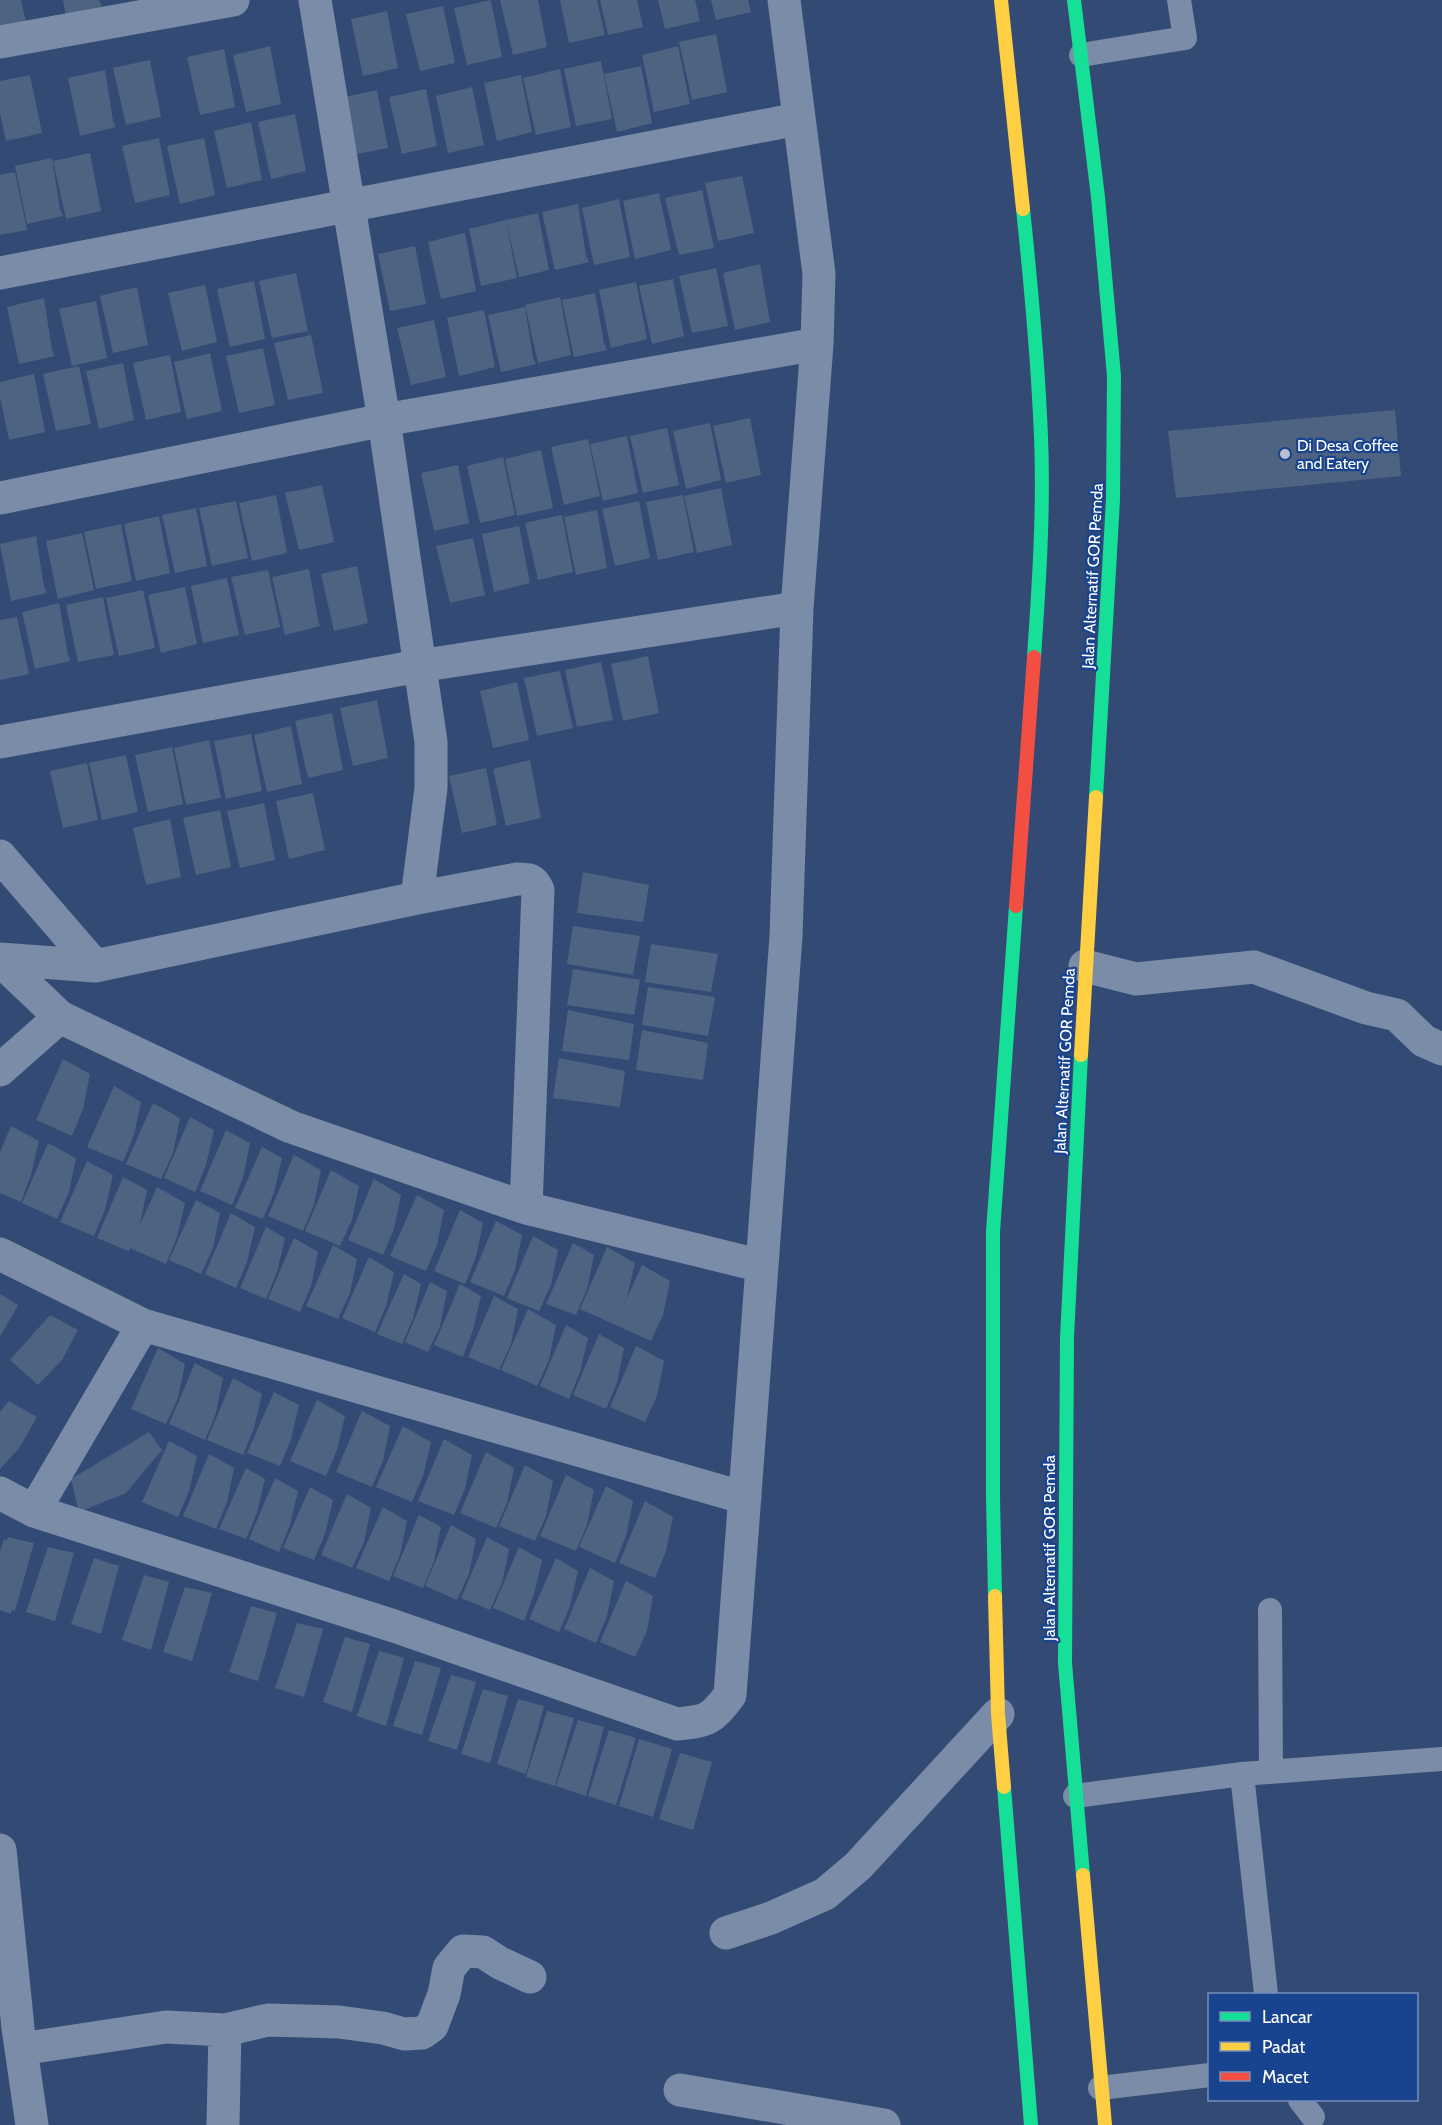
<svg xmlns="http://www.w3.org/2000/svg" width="1442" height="2125" viewBox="0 0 1442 2125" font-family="Cabin,sans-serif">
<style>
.building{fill:#4e6282}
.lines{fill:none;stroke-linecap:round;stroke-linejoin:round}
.lane{stroke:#7a8ca7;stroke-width:24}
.street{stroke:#7a8ca7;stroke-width:33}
.fast{stroke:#16e098;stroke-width:14}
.slow{stroke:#ffcf43;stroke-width:14}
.jam{stroke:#f24e42;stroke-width:14}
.poi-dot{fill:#b8c0ce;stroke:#18438f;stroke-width:2}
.labels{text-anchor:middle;stroke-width:4.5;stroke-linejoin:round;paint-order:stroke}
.poi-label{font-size:16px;fill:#fff;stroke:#18438f;text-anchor:start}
.street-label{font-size:16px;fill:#fff;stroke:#18438f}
</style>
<rect width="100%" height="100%" fill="#334b74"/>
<!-- building -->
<path class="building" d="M 0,0 L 21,0 L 27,26 L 0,32 Z
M 63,0 L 99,0 L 102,7 L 66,15 Z
M 491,0 L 502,57 L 467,65 L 454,8 Z
M 500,0 L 538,0 L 547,47 L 513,55 Z
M 560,0 L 597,0 L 605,35 L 569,43 Z
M 600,0 L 637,0 L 643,27 L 608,35 Z
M 658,0 L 695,0 L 700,21 L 665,29 Z
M 711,0 L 748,0 L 751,12 L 716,20 Z
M 443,6 L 455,63 L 420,71 L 406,14 Z
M 387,11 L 398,68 L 363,76 L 351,19 Z
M 716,34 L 727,92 L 692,100 L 679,42 Z
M 270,46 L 281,104 L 246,112 L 233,55 Z
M 678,46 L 690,104 L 654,112 L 642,55 Z
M 224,49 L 235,107 L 200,115 L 187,57 Z
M 150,60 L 161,117 L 126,125 L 113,68 Z
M 601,61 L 612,119 L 576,126 L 564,69 Z
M 641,66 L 652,123 L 617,132 L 604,74 Z
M 560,69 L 571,127 L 536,135 L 523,78 Z
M 105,70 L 113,121 L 116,127 L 80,136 L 68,78 Z
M 30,75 L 42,133 L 6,141 L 0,113 L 0,81 Z
M 521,75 L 532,132 L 497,141 L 484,83 Z
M 472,87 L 484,145 L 448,153 L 436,96 Z
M 426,89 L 437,146 L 402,154 L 389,97 Z
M 377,90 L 388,148 L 352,155 L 340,98 Z
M 295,114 L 306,171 L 271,179 L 258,122 Z
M 251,122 L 262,180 L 227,188 L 214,131 Z
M 159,138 L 170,195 L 135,203 L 122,146 Z
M 204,138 L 215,195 L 180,204 L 167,146 Z
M 90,153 L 101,211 L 66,219 L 53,161 Z
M 52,158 L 60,209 L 63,216 L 27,224 L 15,166 Z
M 15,172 L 27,230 L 0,235 L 0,175 Z
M 742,176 L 754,233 L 718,241 L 705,183 Z
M 702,190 L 714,248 L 679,255 L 665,198 Z
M 659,193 L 671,250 L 635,259 L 623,201 Z
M 619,199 L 630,257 L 594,265 L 582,208 Z
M 578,204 L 586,256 L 589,262 L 555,270 L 542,212 Z
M 538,213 L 549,270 L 519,277 L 506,220 Z
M 506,220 L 517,278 L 481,286 L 469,229 Z
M 465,233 L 476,291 L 441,299 L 428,242 Z
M 415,246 L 426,304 L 390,311 L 378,254 Z
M 760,264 L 770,322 L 735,330 L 723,273 Z
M 716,268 L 728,326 L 692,333 L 679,276 Z
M 296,273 L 308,331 L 272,338 L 259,281 Z
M 673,279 L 684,336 L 652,344 L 639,286 Z
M 254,281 L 265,339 L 230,347 L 217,289 Z
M 636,282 L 647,339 L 611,348 L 599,290 Z
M 205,285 L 217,342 L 182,351 L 168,293 Z
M 137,287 L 148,345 L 113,353 L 100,296 Z
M 595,293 L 604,343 L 607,350 L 574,357 L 562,300 Z
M 560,297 L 571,355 L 538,363 L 525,305 Z
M 44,298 L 52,350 L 55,356 L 19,364 L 7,307 Z
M 96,301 L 107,358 L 72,366 L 59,309 Z
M 525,307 L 533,358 L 536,364 L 501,372 L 488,315 Z
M 484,310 L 495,367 L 459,376 L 447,318 Z
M 434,320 L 446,377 L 411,385 L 397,328 Z
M 311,335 L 323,393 L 288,400 L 274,343 Z
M 263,348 L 275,405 L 239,413 L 226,356 Z
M 210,353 L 222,411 L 187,419 L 174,362 Z
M 170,355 L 181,412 L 146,420 L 133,363 Z
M 123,363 L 134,420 L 99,429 L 86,371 Z
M 79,366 L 91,424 L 56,431 L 43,374 Z
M 34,374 L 45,432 L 9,440 L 0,397 L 0,382 Z
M 1395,410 L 1401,476 L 1176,498 L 1168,431 Z
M 750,418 L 761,475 L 726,483 L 713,426 Z
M 710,423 L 721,480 L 686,489 L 673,431 Z
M 667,428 L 679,485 L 643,493 L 630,436 Z
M 627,436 L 638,493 L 603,501 L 590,444 Z
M 588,439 L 600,496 L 564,505 L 551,447 Z
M 541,450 L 553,508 L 517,516 L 505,459 Z
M 503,457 L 515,515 L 480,523 L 467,466 Z
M 458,465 L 469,523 L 434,531 L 421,473 Z
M 322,485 L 334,542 L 299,550 L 285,493 Z
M 721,488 L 732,545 L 697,553 L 684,496 Z
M 276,495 L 287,553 L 252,561 L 239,503 Z
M 683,495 L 694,552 L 658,560 L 646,502 Z
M 236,501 L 248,558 L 212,566 L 199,508 Z
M 639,501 L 650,558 L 615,566 L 602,509 Z
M 196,508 L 207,566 L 175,573 L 162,515 Z
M 597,510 L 607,568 L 576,575 L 564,517 Z
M 562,515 L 573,572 L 538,580 L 525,523 Z
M 159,516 L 170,573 L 136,581 L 124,524 Z
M 121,524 L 132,581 L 96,589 L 84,532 Z
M 519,526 L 530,583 L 494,592 L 482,534 Z
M 82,533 L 94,590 L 58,599 L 46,541 Z
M 36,536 L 44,587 L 47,593 L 11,601 L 0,544 Z
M 473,538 L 485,595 L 450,603 L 436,546 Z
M 357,566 L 368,623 L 334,631 L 321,574 Z
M 309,569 L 318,620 L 320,626 L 285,635 L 272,577 Z
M 268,570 L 280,627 L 245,635 L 231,577 Z
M 227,578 L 239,635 L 203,643 L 191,586 Z
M 185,587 L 197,644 L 161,653 L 148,595 Z
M 143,590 L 155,648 L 119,656 L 106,598 Z
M 103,597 L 114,655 L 78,662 L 66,605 Z
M 59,603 L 68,655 L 70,661 L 35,669 L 22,612 Z
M 17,617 L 29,674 L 0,680 L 0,620 Z
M 648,656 L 659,713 L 623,721 L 611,664 Z
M 601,662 L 613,720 L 577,727 L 565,670 Z
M 560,671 L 573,728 L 537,736 L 524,678 Z
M 517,682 L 529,740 L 493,748 L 480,691 Z
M 377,700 L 388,758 L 353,766 L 340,708 Z
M 332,713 L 343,770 L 308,778 L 295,721 Z
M 291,726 L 302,784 L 267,792 L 254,735 Z
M 251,734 L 262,791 L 226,799 L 214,741 Z
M 209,740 L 221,798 L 186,805 L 174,748 Z
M 172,747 L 183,804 L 148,812 L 135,755 Z
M 126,755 L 138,812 L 102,820 L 89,763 Z
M 530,760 L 541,818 L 506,826 L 493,769 Z
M 87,763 L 98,820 L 63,828 L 50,771 Z
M 486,768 L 497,825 L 462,833 L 449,776 Z
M 313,793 L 325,850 L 289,859 L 276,801 Z
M 264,803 L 275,860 L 240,868 L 227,811 Z
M 220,810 L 231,867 L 196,875 L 183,818 Z
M 170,819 L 181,877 L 146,885 L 133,828 Z
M 583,872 L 649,885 L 643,922 L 577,913 Z
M 573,926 L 640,936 L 633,975 L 567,964 Z
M 651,944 L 718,954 L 711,992 L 645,982 Z
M 573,969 L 640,980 L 634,1015 L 567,1005 Z
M 648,987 L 715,997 L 708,1036 L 642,1025 Z
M 568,1010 L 634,1024 L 629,1060 L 562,1051 Z
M 642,1030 L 708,1043 L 703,1080 L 636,1070 Z
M 559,1058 L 625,1071 L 620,1107 L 553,1098 Z
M 63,1059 L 90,1074 L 83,1109 L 72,1136 L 36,1120 Z
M 114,1086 L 141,1102 L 134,1135 L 123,1162 L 87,1147 Z
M 153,1103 L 180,1118 L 173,1153 L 161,1179 L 126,1164 Z
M 190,1117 L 214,1130 L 206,1165 L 195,1192 L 164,1178 Z
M 11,1126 L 39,1141 L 31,1175 L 21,1202 L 0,1193 L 0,1152 Z
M 226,1130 L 250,1143 L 243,1178 L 232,1205 L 200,1191 Z
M 48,1143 L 76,1158 L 69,1192 L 57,1219 L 22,1203 Z
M 262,1147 L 282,1158 L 274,1193 L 263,1219 L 235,1208 Z
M 294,1155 L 321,1170 L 314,1205 L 303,1231 L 268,1216 Z
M 87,1161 L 113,1175 L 105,1210 L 94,1236 L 60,1222 Z
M 331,1170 L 359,1186 L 352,1220 L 340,1246 L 305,1231 Z
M 123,1177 L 147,1190 L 140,1224 L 133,1240 L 157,1187 L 185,1203 L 177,1237 L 166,1264 L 130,1248 L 129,1251 L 97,1238 Z
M 374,1179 L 401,1195 L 394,1229 L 383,1255 L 348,1240 Z
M 417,1195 L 444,1210 L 437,1245 L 426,1271 L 390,1256 Z
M 196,1200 L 220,1213 L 213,1248 L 201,1274 L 169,1260 Z
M 460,1210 L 483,1223 L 476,1257 L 465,1284 L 434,1271 Z
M 231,1213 L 255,1227 L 247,1262 L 236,1288 L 205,1274 Z
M 496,1221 L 522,1235 L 515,1270 L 504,1296 L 470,1282 Z
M 266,1227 L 285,1238 L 277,1272 L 266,1299 L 240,1288 Z
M 533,1236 L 558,1250 L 551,1285 L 539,1311 L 507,1298 Z
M 294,1238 L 318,1252 L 311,1286 L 300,1312 L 268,1299 Z
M 573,1243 L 594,1255 L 587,1289 L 576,1315 L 546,1304 Z
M 333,1245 L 357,1259 L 350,1293 L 338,1319 L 306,1306 Z
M 607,1247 L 635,1263 L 627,1297 L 620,1313 L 642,1265 L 670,1281 L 663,1315 L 651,1341 L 580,1309 Z
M 369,1257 L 394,1272 L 386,1306 L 375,1332 L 342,1318 Z
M 404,1274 L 421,1284 L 413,1319 L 402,1344 L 377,1334 Z
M 430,1282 L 447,1291 L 440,1326 L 428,1352 L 405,1342 Z
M 460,1284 L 481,1296 L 473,1330 L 463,1357 L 434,1345 Z
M 0,1294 L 18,1305 L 0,1337 Z
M 494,1296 L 518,1309 L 511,1344 L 499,1370 L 468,1357 Z
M 528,1309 L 556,1325 L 549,1360 L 537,1386 L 501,1370 Z
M 50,1315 L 78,1330 L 62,1360 L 38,1385 L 10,1360 Z
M 566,1325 L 588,1338 L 580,1372 L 569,1399 L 540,1386 Z
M 599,1334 L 624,1348 L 617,1383 L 606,1409 L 573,1395 Z
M 636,1346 L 664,1361 L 657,1396 L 645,1422 L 610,1407 Z
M 158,1348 L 185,1364 L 178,1398 L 166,1424 L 131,1409 Z
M 195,1363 L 223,1378 L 216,1413 L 205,1440 L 169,1424 Z
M 233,1378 L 262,1394 L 254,1428 L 243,1455 L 207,1440 Z
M 274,1392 L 299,1405 L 291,1439 L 280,1466 L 247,1453 Z
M 317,1400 L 345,1416 L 337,1450 L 326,1476 L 290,1461 Z
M 9,1401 L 37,1417 L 20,1447 L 0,1469 L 0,1412 Z
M 362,1411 L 390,1426 L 383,1461 L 372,1487 L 336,1472 Z
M 403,1426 L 431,1442 L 423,1476 L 412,1502 L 376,1487 Z
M 149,1432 L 162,1450 L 126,1493 L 79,1512 L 71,1479 Z
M 444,1439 L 472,1455 L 465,1489 L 454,1515 L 418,1501 Z
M 169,1441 L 197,1456 L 189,1491 L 178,1517 L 142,1502 Z
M 486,1452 L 514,1468 L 507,1503 L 496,1528 L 460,1513 Z
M 209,1454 L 234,1468 L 227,1502 L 216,1529 L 183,1516 Z
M 525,1465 L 553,1481 L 546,1516 L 535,1541 L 499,1526 Z
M 246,1468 L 265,1479 L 257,1513 L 246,1539 L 219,1529 Z
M 566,1475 L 594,1490 L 587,1525 L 576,1551 L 540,1536 Z
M 275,1478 L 298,1491 L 290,1525 L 279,1552 L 249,1539 Z
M 606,1486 L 633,1501 L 626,1536 L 615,1563 L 579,1547 Z
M 310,1487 L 333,1500 L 325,1534 L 314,1560 L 283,1548 Z
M 347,1494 L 371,1508 L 364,1542 L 352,1568 L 321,1555 Z
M 645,1501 L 673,1517 L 666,1551 L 655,1578 L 619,1563 Z
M 383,1507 L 407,1521 L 400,1555 L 389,1581 L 356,1568 Z
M 419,1515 L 441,1527 L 434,1561 L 423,1588 L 393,1576 Z
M 451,1525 L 476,1539 L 469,1574 L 457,1600 L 425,1586 Z
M 8,1537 L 34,1543 L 15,1611 L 12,1610 L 11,1614 L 0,1610 L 0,1551 L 4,1539 L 7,1540 Z
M 487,1537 L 509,1549 L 502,1583 L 490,1610 L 461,1598 Z
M 48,1547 L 74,1553 L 55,1621 L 26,1612 Z
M 519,1547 L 542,1560 L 534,1594 L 524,1621 L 493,1608 Z
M 94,1558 L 119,1566 L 101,1634 L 71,1624 Z
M 556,1558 L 578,1571 L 570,1606 L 559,1632 L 529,1619 Z
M 590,1568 L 614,1581 L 607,1616 L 596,1643 L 564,1629 Z
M 144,1575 L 169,1582 L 151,1650 L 122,1640 Z
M 626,1581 L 653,1596 L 647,1631 L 635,1657 L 600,1642 Z
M 185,1587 L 212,1593 L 192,1661 L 163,1652 Z
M 251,1606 L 277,1613 L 258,1681 L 229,1672 Z
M 297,1623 L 323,1629 L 304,1697 L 275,1688 Z
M 345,1637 L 370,1644 L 352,1712 L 323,1702 Z
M 379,1651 L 404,1658 L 386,1726 L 357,1716 Z
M 415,1661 L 441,1668 L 422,1735 L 393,1726 Z
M 451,1675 L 476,1682 L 457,1750 L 428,1741 Z
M 483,1689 L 508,1696 L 490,1763 L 461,1754 Z
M 518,1699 L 544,1706 L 526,1774 L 497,1764 Z
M 547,1711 L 574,1718 L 555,1786 L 526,1777 Z
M 578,1720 L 604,1727 L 586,1796 L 556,1786 Z
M 609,1730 L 636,1738 L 616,1805 L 588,1796 Z
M 639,1739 L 672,1749 L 653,1817 L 619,1806 Z
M 680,1753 L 712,1762 L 693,1830 L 659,1819 Z"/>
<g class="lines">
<!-- lane -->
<path class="lane" d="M 1081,55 L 1185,38 L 1179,0
M 1270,1610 L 1271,1772
M 1242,1774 L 1442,1759
M 1075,1796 L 1242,1774 L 1266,1994
M 1100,2088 L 1210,2075
M 1300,2100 L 1313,2117"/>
<!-- street -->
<path class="street" d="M 0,42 L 233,0
M 0,273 L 798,119
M 0,498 L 384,420 L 817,344
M 0,742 L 419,666 L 797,608
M 0,856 L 95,966
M 417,898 L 517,879 C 529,879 533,879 538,890 L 526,1208
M 0,959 L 95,966 L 417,898 L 431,788 L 431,742 L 384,420 L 315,0
M 0,960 L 60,1017 L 291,1127 L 526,1208 L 762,1266 L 786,936 L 797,608 L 817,344 L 819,274 L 784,0
M 1085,966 L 1136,979 L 1254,967 L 1366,1008 L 1397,1015 L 1424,1041 L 1442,1049
M 0,1070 L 60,1017
M 0,1254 L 143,1325 L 745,1498
M 0,1493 L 34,1511 L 394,1626 L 677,1724 C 708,1721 711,1720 730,1695 L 762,1266
M 34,1511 L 143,1325
M 0,1850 L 18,2028 L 32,2125
M 726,1933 L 771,1918 L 825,1894 L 858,1866 L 998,1714
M 21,2049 L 166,2027 L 225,2030 L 268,2020 L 339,2022 L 383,2028 L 404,2034 L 422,2033 L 432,2026 L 444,1994 L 449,1968 L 463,1951 L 483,1952 L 500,1963 L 530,1977
M 680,2090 L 884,2125
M 223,2125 L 225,2030"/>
<!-- fast -->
<path class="fast" d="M 1074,0 L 1098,197 L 1114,376 L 1113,500 L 1096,797
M 1023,209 C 1031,285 1038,361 1041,437 C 1044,510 1039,584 1034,657
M 1081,1055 L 1067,1338 L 1065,1663 L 1083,1875
M 995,1596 L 993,1497 L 993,1232 L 1016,906
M 1004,1787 L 1031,2125"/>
<!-- slow -->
<path class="slow" d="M 1001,0 L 1023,209
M 1081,1055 L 1096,797
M 995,1596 L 998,1714 L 1004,1787
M 1083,1875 L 1105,2125"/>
<!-- jam -->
<path class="jam" d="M 1016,906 L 1034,657"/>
</g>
<!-- markers -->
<circle class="poi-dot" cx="1285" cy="454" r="6"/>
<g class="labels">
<!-- poi labels -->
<g class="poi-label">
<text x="1297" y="451">Di Desa Coffee<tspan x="1297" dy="18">and Eatery</tspan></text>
</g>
<!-- street labels -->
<g class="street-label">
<text transform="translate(1092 576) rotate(-87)" y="6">Jalan Alternatif GOR Pemda</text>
<text transform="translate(1064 1061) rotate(-87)" y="6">Jalan Alternatif GOR Pemda</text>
<text transform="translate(1049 1548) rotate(-90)" y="6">Jalan Alternatif GOR Pemda</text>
</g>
</g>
<!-- legend -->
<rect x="1208" y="1993" width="210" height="108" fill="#18438f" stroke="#748ebc" stroke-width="1.5"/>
<rect x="1220" y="2012" width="30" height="9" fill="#16e098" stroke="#748ebc" stroke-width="1.5"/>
<text x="1262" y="2023" font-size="18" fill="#ffffff">Lancar</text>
<rect x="1220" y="2042" width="30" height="9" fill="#ffcf43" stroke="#748ebc" stroke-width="1.5"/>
<text x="1262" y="2053" font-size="18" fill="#ffffff">Padat</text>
<rect x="1220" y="2072" width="30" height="9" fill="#f24e42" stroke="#748ebc" stroke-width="1.5"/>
<text x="1262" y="2083" font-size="18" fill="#ffffff">Macet</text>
</svg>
